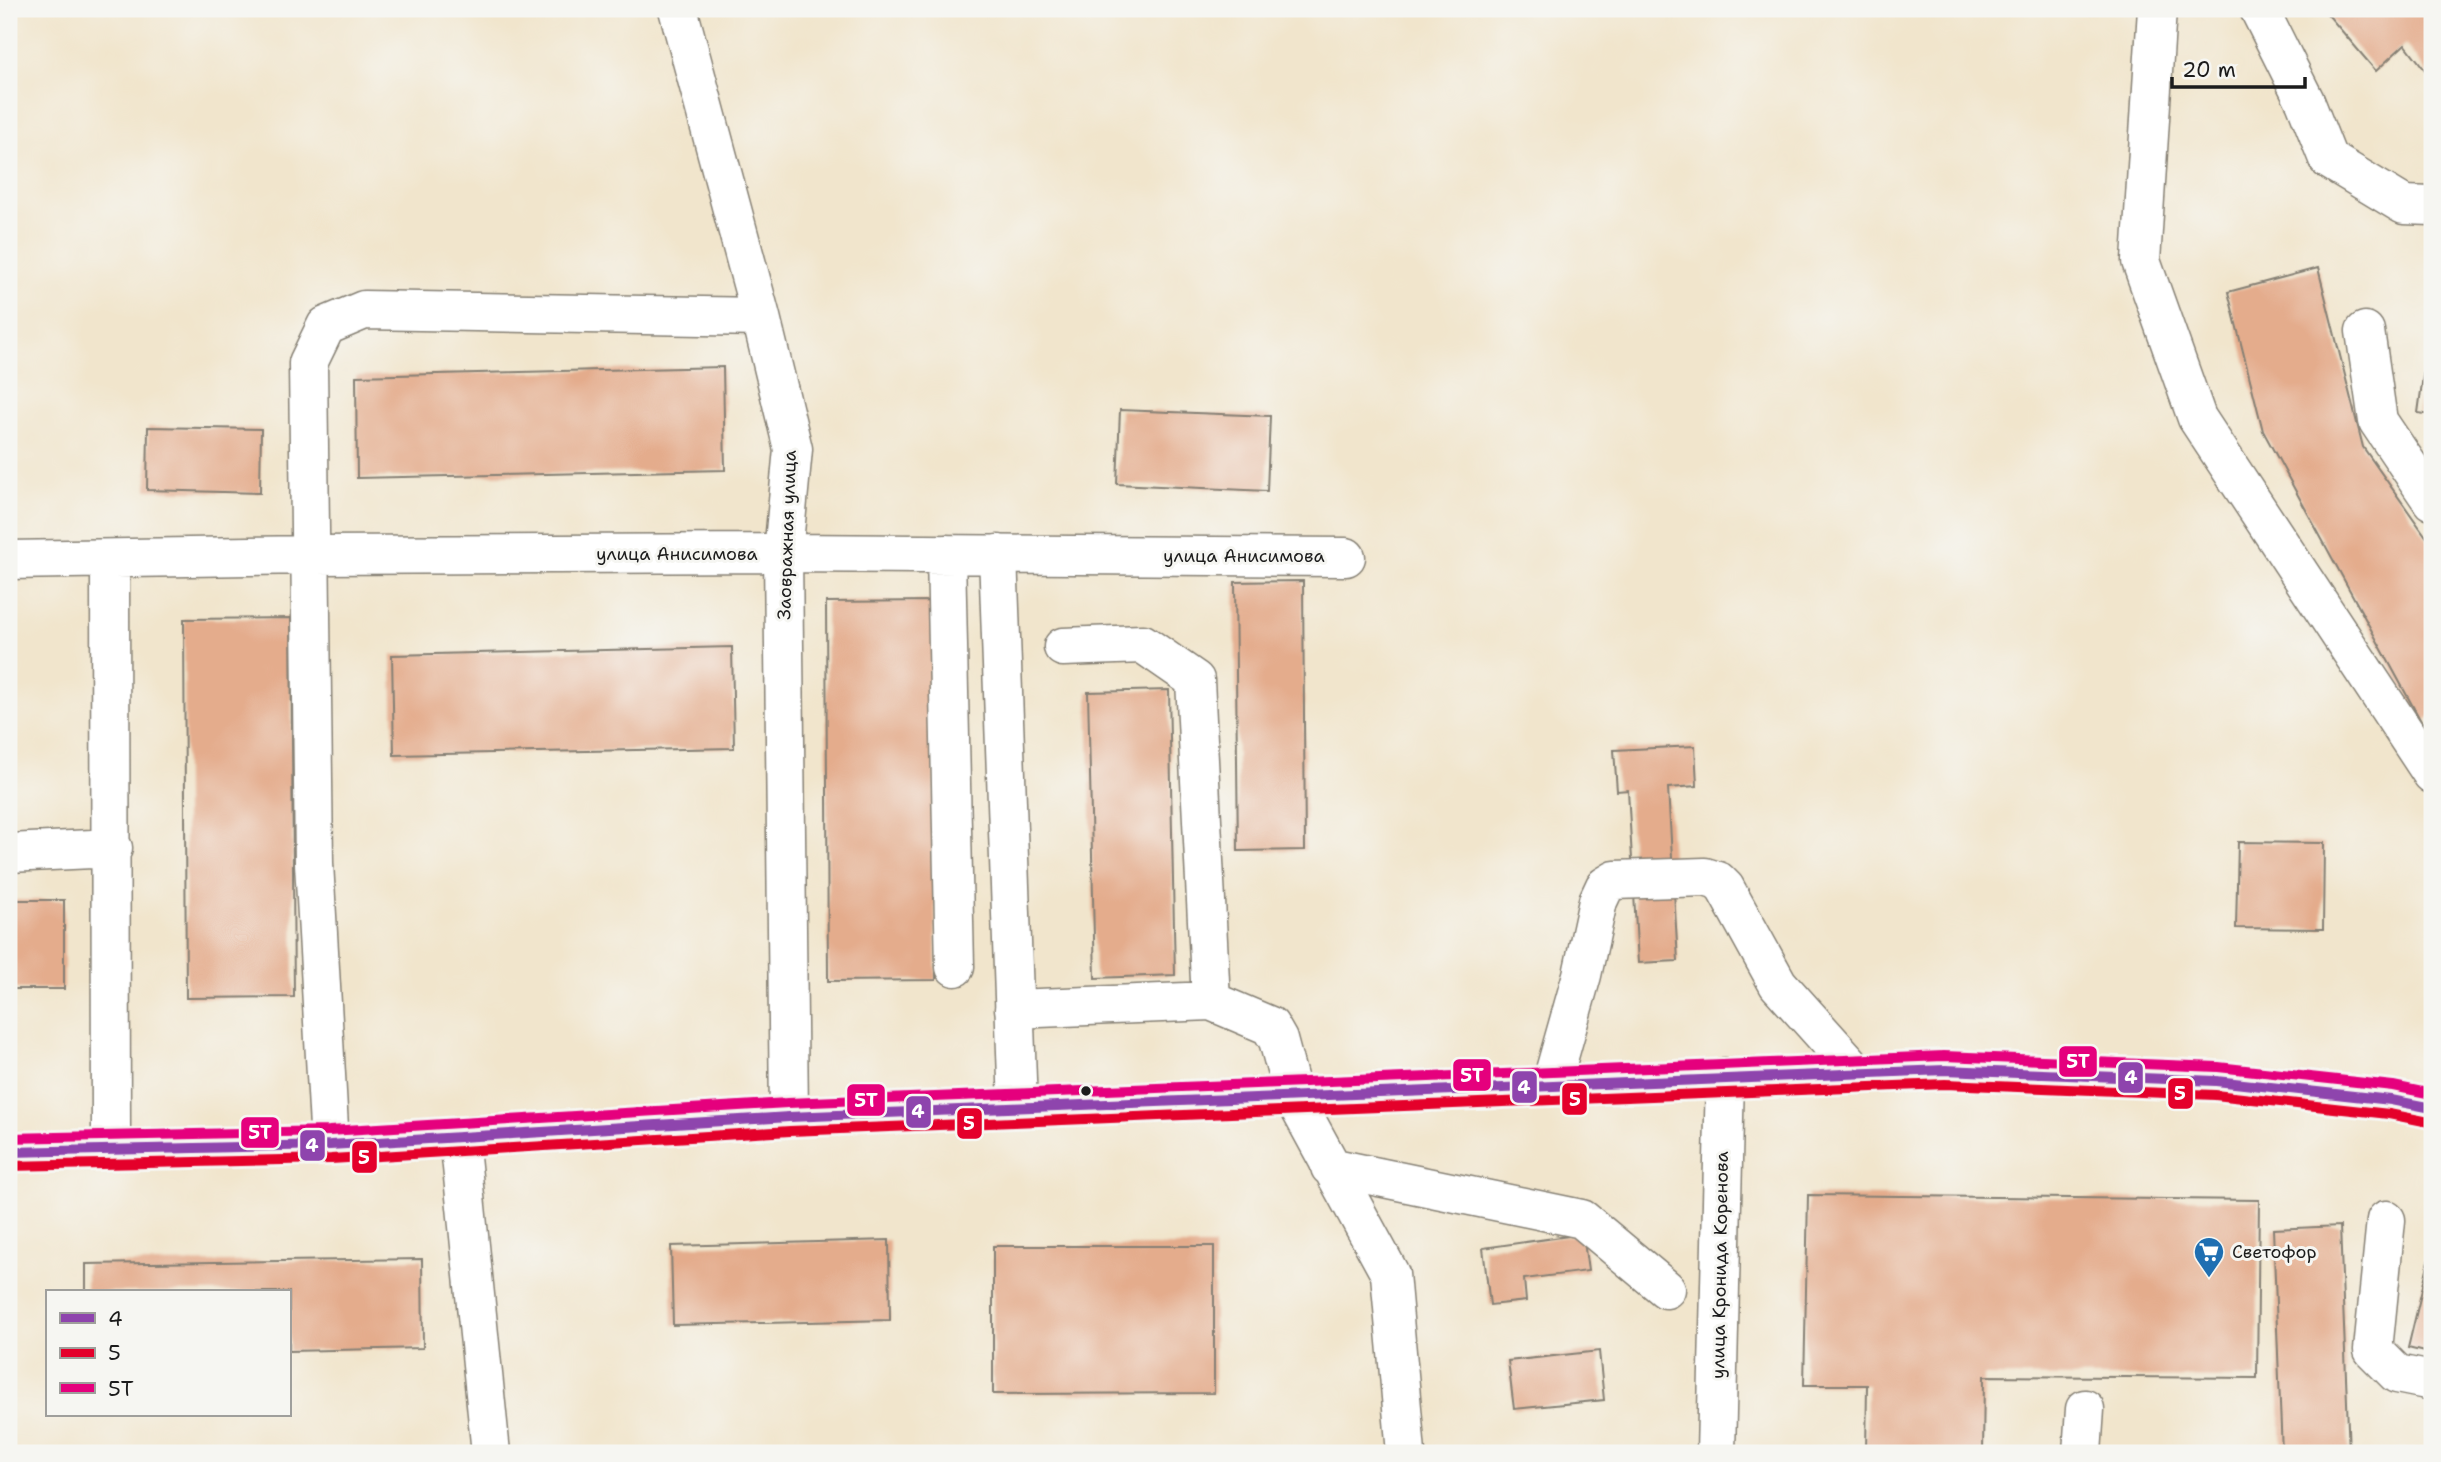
<svg xmlns="http://www.w3.org/2000/svg" width="2441" height="1462" viewBox="0 0 2441 1462" font-family="'Shantell Sans',sans-serif">
<style>
.building{fill:#e4ac8c}
.lines{fill:none;stroke-linecap:round;stroke-linejoin:round}
.minor-casing{stroke:#868074;stroke-width:41}
.major-casing{stroke:#868074;stroke-width:41}
.minor{stroke:#fff;stroke-width:38}
.major{stroke:#fff;stroke-width:38}
.bus-1-casing{stroke:#f6f6f2;stroke-width:16}
.bus-2-casing{stroke:#f6f6f2;stroke-width:16}
.bus-3-casing{stroke:#f6f6f2;stroke-width:16}
.bus-1{stroke:#8e44ad;stroke-width:10}
.bus-2{stroke:#e4002b;stroke-width:10}
.bus-3{stroke:#e5007d;stroke-width:10}
.bus-dot{fill:#1c1c1c;stroke:#f6f6f2;stroke-width:2.5}
.labels{text-anchor:middle;stroke-width:6;stroke-linejoin:round;paint-order:stroke}
.street-label{font-size:18px;fill:#1c1c1c;stroke:#f6f6f2}
.poi-label{font-size:18px;fill:#1c1c1c;stroke:#f6f6f2;text-anchor:start}
.line-badge{stroke:#f6f6f2;stroke-width:2.5}
.badge-label{font-size:19px;text-anchor:middle;font-weight:bold;fill:#fff}
</style>
<rect width="100%" height="100%" fill="#f6f6f2"/>
<filter id="ink" filterUnits="userSpaceOnUse"><feTurbulence type="fractalNoise" baseFrequency=".0143" numOctaves="2"/><feDisplacementMap in="SourceGraphic" scale="14" xChannelSelector="R" yChannelSelector="G"/><feConvolveMatrix kernelMatrix="1 2 1 2 8 2 1 2 1" color-interpolation-filters="sRGB"/></filter>
<filter id="wash" filterUnits="userSpaceOnUse"><feTurbulence type="fractalNoise" baseFrequency=".00686" numOctaves="4" result="noise"/><feDisplacementMap in="SourceGraphic" scale="28" xChannelSelector="R" yChannelSelector="G"/><feGaussianBlur stdDeviation="1.57" result="paint"/><feColorMatrix in="noise" values="0 0 0 0 0 0 0 0 0 0 0 0 0 0 0 0 0 1.4 0 .05"/><feComposite in="paint" operator="in"/></filter>
<g filter="url(#wash)">
<rect width="100%" height="100%" fill="#f1e5cc"/>
<g id="blocks">
<!-- building -->
<path class="building" d="M 2323,9 L 2432,9 L 2432,79 L 2405,44 L 2376,71 Z
M 2318,268 L 2363,447 L 2432,545 L 2432,716 L 2422,723 L 2263,431 L 2228,292 Z
M 2425,361 L 2432,363 L 2432,415 L 2418,413 Z
M 723,367 L 725,470 L 357,478 L 356,376 Z
M 1120,410 L 1270,416 L 1267,491 L 1117,484 Z
M 148,427 L 261,429 L 260,493 L 147,490 Z
M 1303,581 L 1305,850 L 1238,851 L 1235,582 Z
M 933,601 L 936,980 L 828,981 L 826,602 Z
M 291,618 L 294,997 L 186,998 L 184,619 Z
M 732,647 L 734,748 L 394,755 L 392,655 Z
M 1169,690 L 1175,975 L 1095,978 L 1088,692 Z
M 1695,746 L 1697,786 L 1668,788 L 1678,961 L 1638,963 L 1628,790 L 1617,791 L 1614,750 Z
M 2238,842 L 2324,843 L 2323,929 L 2236,928 Z
M 9,900 L 64,900 L 64,989 L 9,989 Z
M 1808,1195 L 2259,1200 L 2257,1378 L 1984,1376 L 1983,1453 L 1866,1453 L 1867,1385 L 1804,1385 Z
M 2340,1226 L 2349,1453 L 2282,1453 L 2273,1229 Z
M 1583,1234 L 1588,1271 L 1524,1279 L 1526,1301 L 1490,1305 L 1483,1248 Z
M 889,1240 L 890,1320 L 673,1325 L 671,1246 Z
M 993,1246 L 1214,1246 L 1214,1393 L 993,1394 Z
M 2431,1252 L 2432,1253 L 2432,1354 L 2408,1348 Z
M 422,1259 L 423,1348 L 289,1351 L 289,1292 L 86,1292 L 86,1264 Z
M 1599,1351 L 1604,1400 L 1514,1409 L 1508,1361 Z"/>
</g>
</g>
<g filter="url(#ink)">
<use href="#blocks" fill-opacity="0" stroke="#868074" stroke-width="2"/>
<g class="lines">
<!-- minor casing -->
<g class="minor-casing">
<path id="minor" d="M 678,9 L 761,317 L 793,449 L 783,553 L 789,1117
M 2157,9 L 2141,261 L 2197,418 L 2432,774
M 2259,9 L 2305,101 L 2328,159 L 2404,205 L 2432,206
M 2365,331 L 2378,421 L 2432,501
M 946,554 L 955,967
M 998,554 L 1018,1107
M 110,559 L 111,1150
M 9,560 L 312,555 L 783,553 L 1346,557
M 9,853 L 113,848
M 1211,1001 L 1270,1026 L 1278,1040 L 1293,1096 L 1390,1274 L 1406,1453
M 1014,1009 L 1211,1001 L 1195,680 L 1143,644 L 1063,647
M 1551,1085 L 1582,975 L 1598,901 L 1605,886 L 1615,880 L 1705,877 L 1718,881 L 1725,888 L 1778,984 L 1857,1072
M 459,1137 L 491,1453
M 330,1145 L 314,863 L 308,363 L 326,326 L 364,310 L 761,317
M 1330,1167 L 1582,1219 L 1666,1289
M 2386,1220 L 2373,1350 L 2397,1374 L 2432,1381
M 1716,1453 L 1725,1077
M 2082,1453 L 2085,1409"/>
</g>
<!-- major casing -->
<g class="major-casing">
<path id="major" d="M 9,1152 L 330,1145 L 789,1117 L 1945,1070 L 2216,1081 L 2391,1100 L 2432,1108"/>
</g>
<!-- minor -->
<use href="#minor" class="minor"/>
<!-- major -->
<use href="#major" class="major"/>
<!-- bus-1 casing -->
<g class="bus-1-casing">
<path id="bus-1" d="M 9,1152 L 330,1145 L 789,1117 L 1945,1070 L 2216,1081 L 2391,1100 L 2432,1108"/>
</g>
<!-- bus-2 casing -->
<g class="bus-2-casing">
<path id="bus-2" d="M 9,1166 L 331,1159 L 790,1131 L 1945,1084 L 2215,1095 L 2389,1114 L 2429,1122"/>
</g>
<!-- bus-3 casing -->
<g class="bus-3-casing">
<path id="bus-3" d="M 9,1138 L 329,1131 L 788,1103 L 1944,1056 L 2218,1067 L 2393,1086 L 2432,1094"/>
</g>
<!-- bus-1 -->
<use href="#bus-1" class="bus-1"/>
<!-- bus-2 -->
<use href="#bus-2" class="bus-2"/>
<!-- bus-3 -->
<use href="#bus-3" class="bus-3"/>
</g>
</g>
<!-- icons -->
<defs>
<g id="supermarket-pin" transform="scale(1.575)"><path d="M0 17L-7.5 6A9.5 9.5 0 1 1 7.5 6Z" fill="#1f6fb2" stroke="#f6f6f2"/><path d="M-6-5.5h2.5l.6 2H6L4.5 2H-2.5L-4.4-4H-6ZM-1.5 3.2a1.3 1.3 0 1 0 .1 0ZM3 3.2a1.3 1.3 0 1 0 .1 0Z" fill="#fff"/></g>
</defs>
<g fill-rule="evenodd">
<use href="#supermarket-pin" x="2209" y="1252"/>
</g>
<!-- markers -->
<circle class="bus-dot" cx="1086" cy="1091" r="6"/>
<g class="labels">
<!-- street labels -->
<g class="street-label">
<text transform="translate(787 535) rotate(-88)" y="6">Заовражная улица</text>
<text x="677" y="560">улица Анисимова</text>
<text x="1244" y="562">улица Анисимова</text>
<text transform="translate(1720 1265) rotate(-89)" y="6">улица Кронида Коренова</text>
</g>
<!-- poi labels -->
<g class="poi-label">
<text x="2232" y="1258">Светофор</text>
</g>
</g>
<g class="line-badge">
<rect x="2058" y="1045" width="40" height="33" rx="7" fill="#e5007d"/>
<rect x="1452" y="1058" width="40" height="34" rx="7" fill="#e5007d"/>
<rect x="2117" y="1061" width="27" height="33" rx="7" fill="#8e44ad"/>
<rect x="1511" y="1070" width="27" height="34" rx="7" fill="#8e44ad"/>
<rect x="2167" y="1077" width="27" height="33" rx="7" fill="#e4002b"/>
<rect x="1561" y="1082" width="27" height="34" rx="7" fill="#e4002b"/>
<rect x="846" y="1083" width="40" height="34" rx="7" fill="#e5007d"/>
<rect x="905" y="1095" width="27" height="34" rx="7" fill="#8e44ad"/>
<rect x="956" y="1107" width="27" height="33" rx="7" fill="#e4002b"/>
<rect x="240" y="1116" width="40" height="33" rx="7" fill="#e5007d"/>
<rect x="299" y="1129" width="27" height="33" rx="7" fill="#8e44ad"/>
<rect x="351" y="1140" width="27" height="34" rx="7" fill="#e4002b"/>
</g>
<g class="badge-label">
<text x="2078" y="1068">5Т</text>
<text x="1472" y="1082">5Т</text>
<text x="2131" y="1084">4</text>
<text x="1524" y="1094">4</text>
<text x="2180" y="1100">5</text>
<text x="1575" y="1106">5</text>
<text x="866" y="1107">5Т</text>
<text x="918" y="1118">4</text>
<text x="969" y="1130">5</text>
<text x="260" y="1139">5Т</text>
<text x="312" y="1152">4</text>
<text x="364" y="1164">5</text>
</g>
<!-- margin -->
<rect width="2441" height="1462" fill="none" stroke="#f6f6f2" stroke-width="35"/>
<!-- legend -->
<rect x="46" y="1290" width="245" height="126" fill="#f6f6f2" stroke="#9f9f9c" stroke-width="2"/>
<rect x="60" y="1313" width="35" height="10" fill="#8e44ad" stroke="#9f9f9c" stroke-width="2"/>
<text x="108" y="1326" font-size="21" fill="#1c1c1c">4</text>
<rect x="60" y="1348" width="35" height="10" fill="#e4002b" stroke="#9f9f9c" stroke-width="2"/>
<text x="108" y="1360" font-size="21" fill="#1c1c1c">5</text>
<rect x="60" y="1383" width="35" height="10" fill="#e5007d" stroke="#9f9f9c" stroke-width="2"/>
<text x="108" y="1396" font-size="21" fill="#1c1c1c">5Т</text>
<!-- scale -->
<path d="M2172 77v10h133v-10" fill="none" stroke="#1c1c1c" stroke-width="3.5"/>
<text x="2182" y="77" font-size="21" fill="#1c1c1c" stroke="#f6f6f2" stroke-width="5" paint-order="stroke">20 m</text>
</svg>
